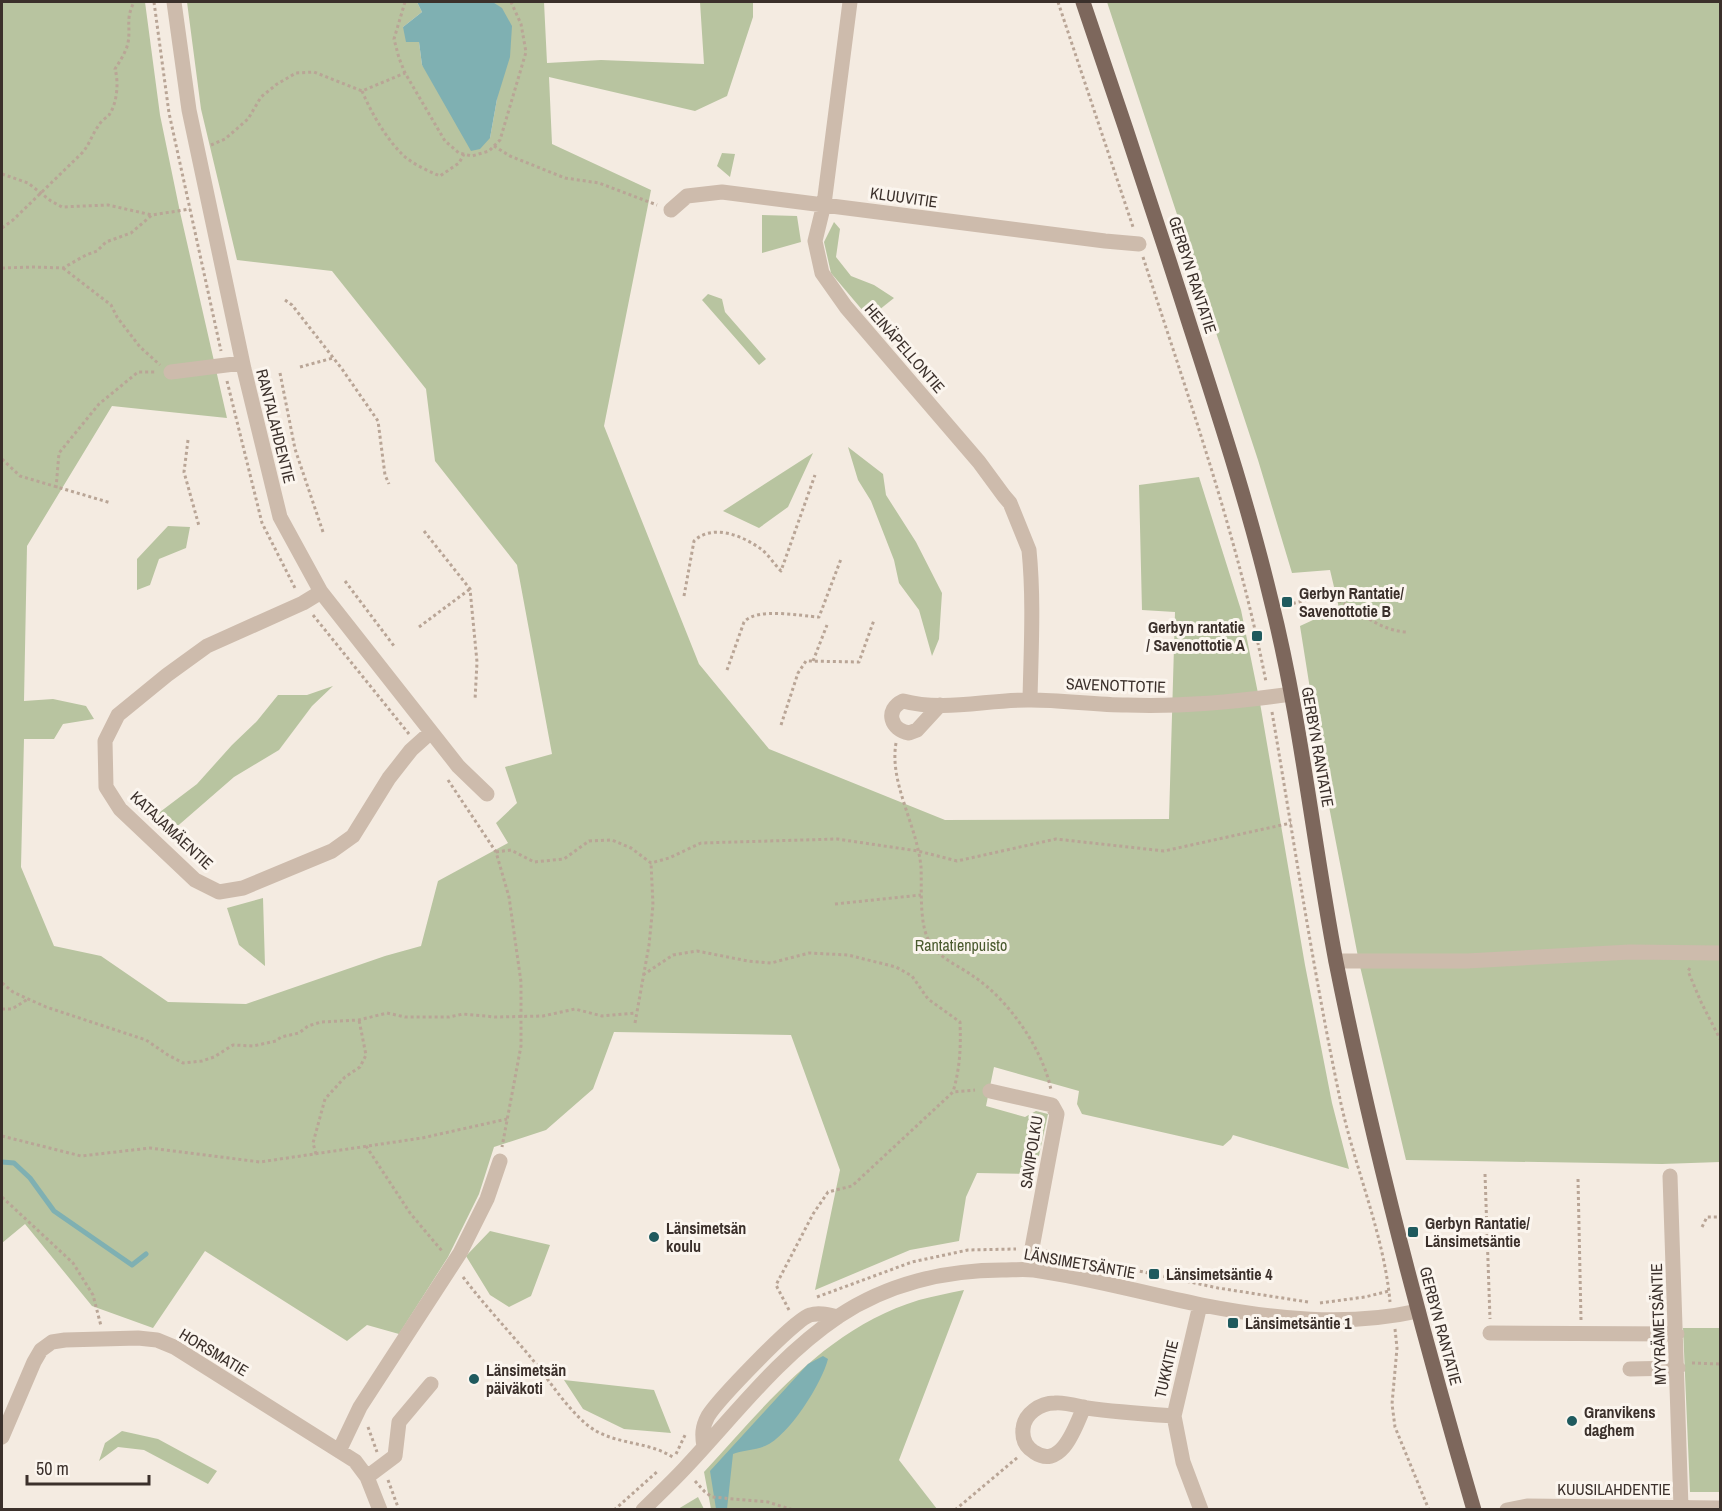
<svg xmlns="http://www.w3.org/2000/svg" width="1722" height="1511" viewBox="0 0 1722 1511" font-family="'Archivo Narrow',sans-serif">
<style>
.green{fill:#b8c4a0}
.water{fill:#7fb0b2}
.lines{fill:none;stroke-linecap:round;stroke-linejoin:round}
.stream{stroke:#7fb0b2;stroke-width:5}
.path{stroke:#b9a596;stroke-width:3;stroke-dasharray:3 3;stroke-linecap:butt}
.minor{stroke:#cdbbac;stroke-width:15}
.major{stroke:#7d675c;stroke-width:15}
.poi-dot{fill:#1f5a5e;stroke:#fbf5ee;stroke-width:2}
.labels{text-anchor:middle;stroke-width:6;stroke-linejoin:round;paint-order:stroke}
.street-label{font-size:16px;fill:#3b302b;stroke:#fbf5ee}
.poi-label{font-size:16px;font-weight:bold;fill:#3b302b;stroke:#fbf5ee;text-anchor:start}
.park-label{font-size:16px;fill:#4a5a2e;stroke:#fbf5ee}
</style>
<rect width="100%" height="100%" fill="#f4ebe1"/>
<!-- green -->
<path class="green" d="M 2,2 L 145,2 L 160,115 L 180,212 L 227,418 L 112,406 L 27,546 L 24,701 L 53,699 L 86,706 L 94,719 L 63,724 L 54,739 L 24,739 L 21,867 L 54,946 L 101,956 L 168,1002 L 246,1004 L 385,956 L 421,946 L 438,881 L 508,843 L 496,823 L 517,803 L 505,767 L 552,754 L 517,565 L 435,461 L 426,389 L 332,271 L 237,260 L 201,109 L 187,2 L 417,2 L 422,12 L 403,27 L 419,42 L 422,65 L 490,138 L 497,99 L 502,9 L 493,2 L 544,2 L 547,63 L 601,60 L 704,64 L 700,2 L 753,2 L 753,17 L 727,96 L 695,111 L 549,77 L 552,144 L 651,190 L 604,426 L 699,664 L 769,749 L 945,820 L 1169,819 L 1175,612 L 1142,610 L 1139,485 L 1199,477 L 1241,610 L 1260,703 L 1305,965 L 1332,1103 L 1349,1169 L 1233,1135 L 1231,1139 L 1223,1146 L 1082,1114 L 1077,1104 L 1079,1091 L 994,1067 L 986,1106 L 1025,1117 L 1036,1111 L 1048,1114 L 1035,1174 L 977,1173 L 966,1197 L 959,1241 L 910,1250 L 815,1290 L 840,1170 L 791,1035 L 614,1032 L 593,1089 L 546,1130 L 494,1147 L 479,1194 L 448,1257 L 399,1334 L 367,1325 L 347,1341 L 205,1251 L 153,1328 L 92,1306 L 25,1224 L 2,1243 Z
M 1107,2 L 1720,2 L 1720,1162 L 1662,1164 L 1406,1160 L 1359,962 L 1327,796 L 1300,626 L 1339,608 L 1330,570 L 1292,573 L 1258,460 Z
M 722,153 L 735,154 L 730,177 L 717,166 Z
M 762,215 L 797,216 L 801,242 L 762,253 Z
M 834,222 L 840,229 L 836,257 L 851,276 L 874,285 L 894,298 L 869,318 L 831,273 L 824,242 Z
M 708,294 L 722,299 L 725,312 L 766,359 L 759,365 L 702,300 Z
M 848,447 L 883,474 L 886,495 L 916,542 L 942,593 L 939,639 L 932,656 L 919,610 L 899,583 L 894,560 L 871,501 L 858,480 Z
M 813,453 L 788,507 L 759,528 L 723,511 Z
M 168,526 L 190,527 L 186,548 L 159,559 L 150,585 L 137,590 L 137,559 Z
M 333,686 L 312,706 L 279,750 L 234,777 L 173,830 L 156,815 L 197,784 L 232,745 L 257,721 L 278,695 L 307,695 Z
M 263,898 L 265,966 L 239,945 L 227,908 Z
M 490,1231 L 550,1245 L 531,1296 L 509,1307 L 490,1295 L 466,1256 Z
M 964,1290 L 899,1460 L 937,1509 L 711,1509 L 704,1472 C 767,1403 827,1328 919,1300 C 934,1296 949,1293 964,1290 Z
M 1683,1328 L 1720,1328 L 1720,1492 L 1690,1492 Z
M 564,1380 L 654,1390 L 671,1433 L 624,1429 L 583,1409 Z
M 122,1431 L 158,1439 L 217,1471 L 208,1484 L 144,1450 L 118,1447 L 99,1461 L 105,1443 Z
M 698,1497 L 704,1509 L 678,1509 Z"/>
<!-- water -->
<path class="water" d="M 417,2 L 493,2 L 502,8 L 512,26 L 510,57 L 497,99 L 490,138 L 480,149 L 471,151 L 422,65 L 419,42 L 406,42 L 403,27 L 422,12 Z
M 823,1356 L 828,1359 C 822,1383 789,1436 765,1446 C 755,1450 743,1450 733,1454 L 727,1509 L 716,1509 L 710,1471 L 808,1364 Z"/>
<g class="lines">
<!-- stream -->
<path class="stream" d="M 2,1162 L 14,1163 L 30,1178 L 54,1211 L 132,1265 L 146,1254"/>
<!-- path -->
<path class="path" d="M 154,2 L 169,113 L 221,351
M 405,2 L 394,39 L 399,58 L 405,73 L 445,141 L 459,153 L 472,156 L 489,151 L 500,140 L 526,52 L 521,24 L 511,2
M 1058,2 L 1133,227
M 362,91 C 371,112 384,135 400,152 C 410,163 426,170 440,176 L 459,163 L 464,154
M 211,145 L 225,139 L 248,119 L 261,97 L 277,84 L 296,73 L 314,72 L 362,91 L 405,73
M 494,146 L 510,156 L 565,178 L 599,183 L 657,205
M 2,174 L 28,183 L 51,201 L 62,207 L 108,205 L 152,215
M 2,228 L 13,220 L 82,153 C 90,144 92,134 99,125 C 101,121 106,118 109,115 C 117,104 119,82 115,69 C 120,61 126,52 128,43 C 131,26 125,20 134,2
M 1143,257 C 1188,397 1238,537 1266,682
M 2,268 L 34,267 L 63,268 L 86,255 L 97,251 L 106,242 L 131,233 L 152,215 L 190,209
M 63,268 L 111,305 L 117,317 L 140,347 L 160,365
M 285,300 L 292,305 L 342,369 L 378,421 L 385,475 L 389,484
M 300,367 L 333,358
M 280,373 L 295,449 L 323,532
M 227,381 L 262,523 L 296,590
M 188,440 L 184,472 L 199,526
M 2,459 L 20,476 L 111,503
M 56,488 L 59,453 L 99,404 L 138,372 L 157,372
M 424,531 L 470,589 L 477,662 L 475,700
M 345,581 L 394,646
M 684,596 L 694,541 C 713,523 743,536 761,549 C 768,554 774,564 781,571 L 815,475
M 1287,605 L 1326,595 C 1354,604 1374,630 1406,632
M 313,615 L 409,734
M 419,627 L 470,589
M 813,661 L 827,625
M 727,670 L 744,622 C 757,607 800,616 819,617 L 841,559
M 1272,712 C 1294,841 1313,970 1340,1099 C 1354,1166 1384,1234 1390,1302
M 781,725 L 798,673 L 806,661 L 859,662 L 874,620
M 896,743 C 889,783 917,825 921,867 C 922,888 919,920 928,939 C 937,958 958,965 973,976 C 1008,999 1043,1049 1051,1090
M 448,780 L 496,852 L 509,897 L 521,982 L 521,1046 L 502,1147
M 496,852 L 511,850 L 534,862 L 564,859 L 589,841 L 612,840 L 631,848 L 651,863 L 669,858 L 701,843 L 837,839 L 918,851 L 957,861 L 1056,839 L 1164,851 L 1291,823
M 835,904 L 921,895
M 1690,968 L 1688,971 L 1701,1002 L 1720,1039
M 643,975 L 673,955 L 697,951 L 748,961 L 771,963 L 809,953 L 848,955 L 896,967 L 912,976 L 928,999 L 960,1022 C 961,1047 960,1068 953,1092
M 2,983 L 13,992 L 46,1007 L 146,1040 L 168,1055 L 183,1063 L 202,1061 L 214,1057 L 233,1045 L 253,1046 L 276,1041 L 281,1037 L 299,1033 L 308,1026 L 321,1022 L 359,1020 L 387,1013 L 405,1017 L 449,1017 L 463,1014 L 495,1017 L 543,1016 L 575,1009 L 602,1016 L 636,1013
M 2,1009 L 12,1009 L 28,999
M 635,1023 L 649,945 L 653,905 L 651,863
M 2,1136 L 81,1156 L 150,1148 L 260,1162 L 422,1138 L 507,1119
M 366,1146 L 410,1213 L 442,1251
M 316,1154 L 313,1143 L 325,1099 L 345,1077 L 360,1067 L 366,1055 L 359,1020
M 1485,1174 L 1490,1319
M 1578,1179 L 1581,1320
M 2,1197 L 73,1263 L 93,1295 L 101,1326
M 1702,1227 L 1707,1217 L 1720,1217
M 1046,1251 L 1218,1288 L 1308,1302
M 463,1277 C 485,1306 509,1331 532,1359 C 550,1381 572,1417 596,1431 C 621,1445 651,1442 674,1458
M 817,1297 L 912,1262 L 968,1250 L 1016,1249
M 1320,1303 L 1365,1297 L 1389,1291
M 789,1310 L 776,1285 L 813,1214 L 828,1192 L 852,1186 L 953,1092 L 975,1090
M 1395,1329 L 1397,1348 L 1392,1404 L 1395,1427 L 1429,1510
M 1692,1363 L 1720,1364
M 368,1427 L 377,1452
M 676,1454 L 686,1433
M 388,1480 L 399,1510
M 695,1481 L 705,1492 L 712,1497 L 768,1502 L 793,1510
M 614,1510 L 658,1471
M 955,1510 L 1018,1457"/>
<!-- minor -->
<path class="minor" d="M 174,2 L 189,110 L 244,369 L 280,517 L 321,592 L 458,766 L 487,794
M 850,2 L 824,204 L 815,241 L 822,273 L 846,307 L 979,462 L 1004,496 L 1010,503 L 1029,550 C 1034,600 1031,650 1030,700
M 671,210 L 687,196 L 722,192 L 1105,241 L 1139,244
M 171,372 L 242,363
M 321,592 L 303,603 L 207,646 L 167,675 L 118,715 L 105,741 L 106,787 L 120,809 L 195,880 L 219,892 L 243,888 L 332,851 L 353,836 L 389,778 L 411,750 L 431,732
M 940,705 L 917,730 L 909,733 C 891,730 884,710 903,701 C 944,712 989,699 1031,700 C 1063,700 1095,705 1127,705 C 1182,707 1236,702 1291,694
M 1336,961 L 1467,961 L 1630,952 L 1720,953
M 990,1091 L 1052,1105 L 1057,1114 L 1032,1248 L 1031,1270
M 1670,1176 L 1681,1507
M 1200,1305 L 1174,1416 L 1183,1462 L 1201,1510
M 1490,1333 L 1677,1334
M 1630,1369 L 1678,1368
M 1084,1407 C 1076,1425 1062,1471 1034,1452 C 1026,1447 1022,1439 1023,1429 C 1024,1414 1040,1403 1055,1403 C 1065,1402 1077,1406 1087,1408 C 1115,1412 1145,1414 1174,1416
M 2,1437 L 34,1362 L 41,1350 L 52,1342 L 65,1340 L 138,1338 L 157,1340 L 174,1347 L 355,1461 L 367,1477 L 380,1510
M 704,1447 C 702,1435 702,1427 708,1416 C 718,1400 795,1319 810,1315 C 819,1312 829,1315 838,1317
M 339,1451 L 360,1407 L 460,1253 L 487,1199 L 500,1161
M 367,1477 L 395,1456 L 399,1422 L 431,1384
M 643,1510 C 657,1496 672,1482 685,1468 C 735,1415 778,1357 839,1316 C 887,1284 945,1270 1002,1270 C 1012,1270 1023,1269 1034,1270 C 1091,1278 1146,1294 1202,1305 C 1274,1319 1346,1327 1418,1311
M 1507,1510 L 1527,1506 L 1720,1508"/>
<!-- major -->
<path class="major" d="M 1083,2 C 1120,110 1156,219 1191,329 C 1220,419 1249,508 1271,600 C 1301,719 1313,842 1336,962 C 1373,1147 1421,1329 1474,1510"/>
</g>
<!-- markers -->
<g class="poi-dot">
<rect x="1281" y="596" width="12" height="12" rx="3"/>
<rect x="1251" y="630" width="12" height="12" rx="3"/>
<rect x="1407" y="1226" width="12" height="12" rx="3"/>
<circle cx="654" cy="1237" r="6"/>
<rect x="1148" y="1268" width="12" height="12" rx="3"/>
<rect x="1227" y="1317" width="12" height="12" rx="3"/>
<circle cx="474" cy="1379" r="6"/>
<circle cx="1572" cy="1421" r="6"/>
</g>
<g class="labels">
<!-- street labels -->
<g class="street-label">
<text transform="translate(904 197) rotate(8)" y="6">KLUUVITIE</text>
<text transform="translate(1193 275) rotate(72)" y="6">GERBYN RANTATIE</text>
<text transform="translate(905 348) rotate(49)" y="6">HEINÄPELLONTIE</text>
<text transform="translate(276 426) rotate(76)" y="6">RANTALAHDENTIE</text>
<text transform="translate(1116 685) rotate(2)" y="6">SAVENOTTOTIE</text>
<text transform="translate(1318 747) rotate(80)" y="6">GERBYN RANTATIE</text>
<text transform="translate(172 830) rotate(43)" y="6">KATAJAMÄENTIE</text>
<text transform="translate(1031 1152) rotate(-81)" y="6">SAVIPOLKU</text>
<text transform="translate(1080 1263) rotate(10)" y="6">LÄNSIMETSÄNTIE</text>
<text transform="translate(1658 1324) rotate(-92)" y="6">MYYRÄMETSÄNTIE</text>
<text transform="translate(1441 1326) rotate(75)" y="6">GERBYN RANTATIE</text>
<text transform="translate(214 1352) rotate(31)" y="6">HORSMATIE</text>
<text transform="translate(1166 1369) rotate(-77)" y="6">TUKKITIE</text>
<text x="1614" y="1495">KUUSILAHDENTIE</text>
</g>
<!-- poi labels -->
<g class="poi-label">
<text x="1299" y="599">Gerbyn Rantatie/<tspan x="1299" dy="18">Savenottotie B</tspan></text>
<text x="1245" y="633" text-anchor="end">Gerbyn rantatie<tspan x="1245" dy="18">/ Savenottotie A</tspan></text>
<text x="1425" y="1229">Gerbyn Rantatie/<tspan x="1425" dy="18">Länsimetsäntie</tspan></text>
<text x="666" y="1234">Länsimetsän<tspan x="666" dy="18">koulu</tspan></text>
<text x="1166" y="1280">Länsimetsäntie 4</text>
<text x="1245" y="1329">Länsimetsäntie 1</text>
<text x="486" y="1376">Länsimetsän<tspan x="486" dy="18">päiväkoti</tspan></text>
<text x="1584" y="1418">Granvikens<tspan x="1584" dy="18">daghem</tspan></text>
</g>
<!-- park labels -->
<g class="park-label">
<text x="961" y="951">Rantatienpuisto</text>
</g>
</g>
<!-- border -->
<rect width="1722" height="1511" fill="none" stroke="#3b302b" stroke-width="6"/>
<!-- scale -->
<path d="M27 1475v9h122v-9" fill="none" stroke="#3b302b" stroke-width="3"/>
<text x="36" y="1475" font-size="18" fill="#3b302b" stroke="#fbf5ee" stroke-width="4.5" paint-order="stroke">50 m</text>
</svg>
